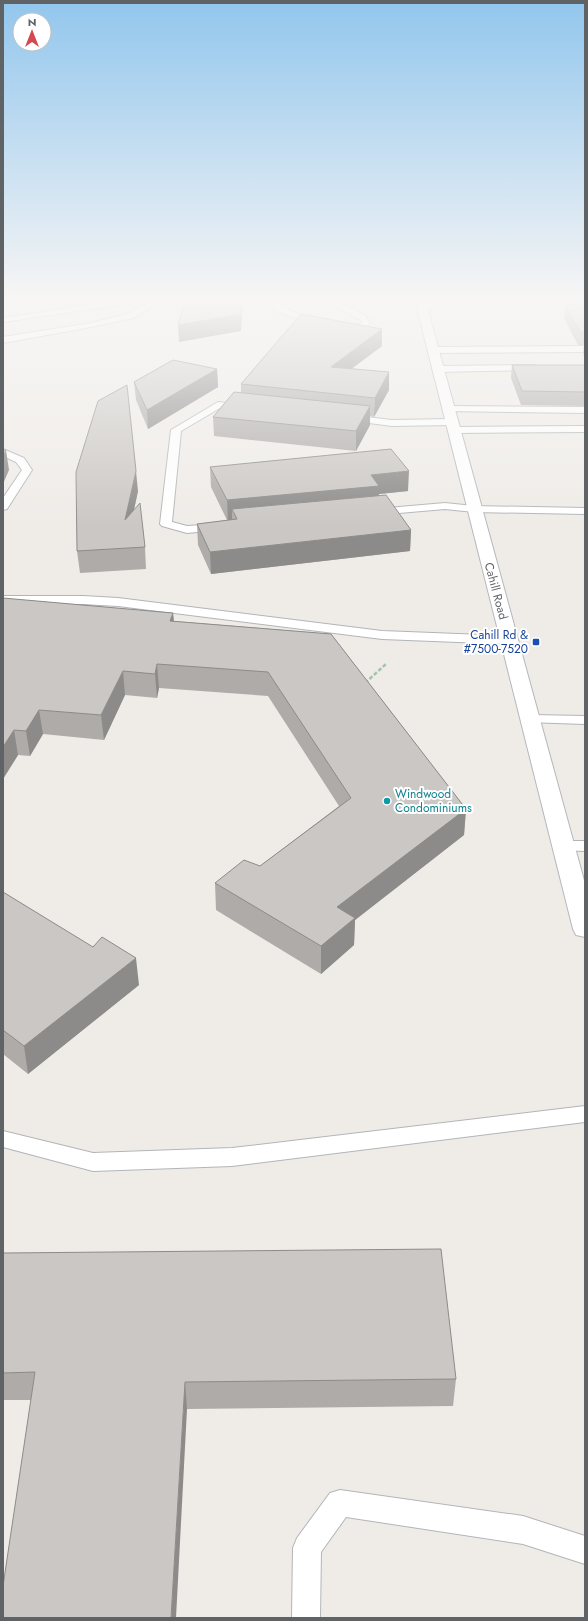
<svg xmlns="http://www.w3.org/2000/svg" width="588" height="1621" viewBox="0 0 588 1621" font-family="Jost,sans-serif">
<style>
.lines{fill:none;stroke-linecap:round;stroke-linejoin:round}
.lane-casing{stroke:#b2b5b8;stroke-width:2}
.street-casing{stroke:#b2b5b8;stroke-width:2}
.secondary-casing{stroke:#b4b7ba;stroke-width:2}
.path{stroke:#a3c6a8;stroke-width:2.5;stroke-dasharray:4 2;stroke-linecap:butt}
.lane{fill:#fff;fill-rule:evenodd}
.street{fill:#fff;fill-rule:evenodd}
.secondary{fill:#fff;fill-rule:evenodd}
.wall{fill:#aeaba9}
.shaded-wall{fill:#8d8b89}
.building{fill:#cac7c4;stroke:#8d8b89}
.transit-dot{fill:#1a4fb4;stroke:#fff;stroke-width:1.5}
.culture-dot{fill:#0f9aa8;stroke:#fff;stroke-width:1.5}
.labels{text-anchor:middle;stroke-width:4;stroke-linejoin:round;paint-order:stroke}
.street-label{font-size:12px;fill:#5f6366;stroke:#fff}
.transit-label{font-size:12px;fill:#164399;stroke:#fff;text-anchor:end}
.culture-label{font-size:12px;fill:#0d838f;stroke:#fff;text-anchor:start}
</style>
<rect width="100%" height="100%" fill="#efece8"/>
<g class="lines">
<!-- lane casing -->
<g class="lane-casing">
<path id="lane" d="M 125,300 L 145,300 L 141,302 L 3,322 L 3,318 Z
M 148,300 L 156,300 L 150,309 L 133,318 L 91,327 L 3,343 L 3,337 L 91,323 L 127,314 L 144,305 Z
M 268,300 L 276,300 L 282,307 L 323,324 L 322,326 L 316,326 L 276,311 Z
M 325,300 L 335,300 L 366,316 L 370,323 C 364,331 350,332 341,330 L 340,328 L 341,326 L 353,325 L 362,323 L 360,320 Z
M 585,346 L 585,352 L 432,353 L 428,350 L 432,347 Z
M 534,365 L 537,366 L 539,368 L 537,370 L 437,372 L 432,369 L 437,366 Z
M 218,402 L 245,405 L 250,408 L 245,411 L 220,408 L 181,431 L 172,522 L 187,526 L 219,524 L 223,525 L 225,527 L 223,529 L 219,530 L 187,533 L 162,526 L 160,524 L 171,430 Z
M 448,406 L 585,407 L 585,413 L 445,411 L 443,409 L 445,407 Z
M 349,415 L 392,420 L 452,419 L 457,422 L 452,425 L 392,426 L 346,420 L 344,418 Z
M 585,426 L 585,432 L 454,433 L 449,430 L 454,427 Z
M 3,449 L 24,458 L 32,470 L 7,509 L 3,510 L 3,498 L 22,470 L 16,462 L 3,456 Z
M 445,503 L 474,506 L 585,508 L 585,514 L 474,512 L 445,509 L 376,515 L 372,514 L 370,512 L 372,510 L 376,509 Z
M 3,596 L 83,596 L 118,598 L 382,631 L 509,636 L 514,637 L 516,640 L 514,643 L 509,644 L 382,639 L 118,606 L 83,604 L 3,604 Z
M 531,715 L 585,716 L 585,724 L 526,722 L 524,719 L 526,716 Z
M 564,841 L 585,841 L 585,851 L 558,850 L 556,846 L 558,842 Z
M 585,1106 L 585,1122 L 232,1166 L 93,1171 L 3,1147 L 3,1131 L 93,1153 L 232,1148 Z
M 340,1490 L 523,1516 L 585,1536 L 585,1564 L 523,1544 L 346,1517 L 321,1552 L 320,1618 L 292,1618 L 293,1548 L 297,1538 L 330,1493 Z"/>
</g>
<!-- street casing -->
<g class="street-casing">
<path id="street" d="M 430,300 L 442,300 L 426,314 L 418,314 L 416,312 Z"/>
</g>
<!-- secondary casing -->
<g class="secondary-casing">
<path id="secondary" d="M 415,300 L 425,300 L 585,884 L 585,937 L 576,935 L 573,929 Z"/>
</g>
<!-- path -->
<path class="path" d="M 365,683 L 386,664"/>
<!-- lane -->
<use href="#lane" class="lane"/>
<!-- street -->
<use href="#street" class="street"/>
<!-- secondary -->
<use href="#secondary" class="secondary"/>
</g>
<!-- wall -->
<path class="wall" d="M 570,300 L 585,300 L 585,358 L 583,354 L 584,345 L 578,345 L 564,318 L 565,305 L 570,305 Z
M 382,329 L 382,346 L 352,368 L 389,390 L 374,417 L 370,416 L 370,425 L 356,451 L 214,436 L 213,417 L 241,393 L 241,384 Z
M 512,365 L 585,365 L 585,406 L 521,405 L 511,378 Z
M 217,369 L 218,387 L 148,429 L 136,400 L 134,382 Z
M 210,467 L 408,491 L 379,494 L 379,496 L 411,530 L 410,551 L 211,574 L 198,545 L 197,524 L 227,520 L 211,487 Z
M 138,491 L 134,510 L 145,547 L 146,569 L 80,573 L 77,551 Z
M 585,546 L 585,560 L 584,553 Z
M 3,598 L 173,613 L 174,621 L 331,634 L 466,809 L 464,835 L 355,920 L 354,945 L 321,974 L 216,910 L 215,883 L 260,866 L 339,806 L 268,696 L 159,688 L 157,698 L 125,695 L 104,740 L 43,734 L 30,756 L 18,755 L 3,779 Z
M 3,892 L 139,985 L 28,1074 L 3,1054 Z
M 3,1253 L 456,1379 L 453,1406 L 187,1409 L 31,1400 L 3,1400 Z"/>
<!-- shaded-wall -->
<path class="shaded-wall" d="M 242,300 L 243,300 L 241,331 L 179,342 L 178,325 Z
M 382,329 L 382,346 L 330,385 L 331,367 Z
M 217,369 L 218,387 L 148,429 L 147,410 Z
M 389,372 L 389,390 L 374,417 L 375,398 Z
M 370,406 L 370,425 L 356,451 L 356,431 Z
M 6,450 L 9,470 L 3,484 L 3,457 Z
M 136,471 L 138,491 L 127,542 L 125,520 Z
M 409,471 L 408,491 L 379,494 L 378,507 L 232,509 L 232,520 L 228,521 L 227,500 L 371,475 Z
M 411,530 L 410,551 L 211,574 L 210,552 Z
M 173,613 L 175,637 L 170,621 Z
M 157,664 L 159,688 L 157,698 L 155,674 Z
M 123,671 L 125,695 L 104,740 L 101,715 Z
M 39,710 L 43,734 L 30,756 L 26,731 Z
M 14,730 L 18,755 L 3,779 L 3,747 Z
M 466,809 L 464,835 L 355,920 L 354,945 L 321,974 L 321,946 L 337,907 Z
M 136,958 L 139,985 L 28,1074 L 24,1046 Z
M 185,1382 L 187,1409 L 176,1618 L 171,1618 Z"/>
<!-- building -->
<path class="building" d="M 185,300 L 242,300 L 241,314 L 178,325 Z
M 574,300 L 585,300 L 585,332 L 580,332 L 565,305 L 577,305 Z
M 301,314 L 382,329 L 331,367 L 389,372 L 375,398 L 241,384 Z
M 173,360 L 217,369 L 147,410 L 134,382 Z
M 512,365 L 585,365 L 585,392 L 522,391 Z
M 127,385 L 136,471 L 125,520 L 140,503 L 145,547 L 77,551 L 76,472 L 98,401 Z
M 234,392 L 370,406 L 356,431 L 213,417 Z
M 391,449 L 409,471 L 371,475 L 379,486 L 227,500 L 210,467 Z
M 3,450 L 6,450 L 3,457 Z
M 386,495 L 411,530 L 210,552 L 197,524 L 237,519 L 232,509 Z
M 3,598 L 173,613 L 170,621 L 331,634 L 466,809 L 337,907 L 355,918 L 321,946 L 215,883 L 244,860 L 260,866 L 351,798 L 268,672 L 157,664 L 155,674 L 123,671 L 101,715 L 39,710 L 26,731 L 14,730 L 3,747 Z
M 3,892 L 93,947 L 102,937 L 136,958 L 24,1046 L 3,1030 Z
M 441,1249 L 456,1379 L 185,1382 L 171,1618 L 3,1618 L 3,1586 L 35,1372 L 3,1373 L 3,1253 Z"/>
<!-- sky -->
<linearGradient id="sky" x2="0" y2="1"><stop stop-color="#92c6ed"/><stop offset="0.57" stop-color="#f8f6f5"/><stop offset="1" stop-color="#f8f6f5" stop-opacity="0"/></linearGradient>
<rect width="588" height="527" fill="url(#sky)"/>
<!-- markers -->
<rect class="transit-dot" x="532" y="638" width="8" height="8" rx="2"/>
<circle class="culture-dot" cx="387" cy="801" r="4"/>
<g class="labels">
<!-- street labels -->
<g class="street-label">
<text transform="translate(496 591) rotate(75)" y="4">Cahill Road</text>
</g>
<!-- transit labels -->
<g class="transit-label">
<text x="528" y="639">Cahill Rd &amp;<tspan x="528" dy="14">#7500-7520</tspan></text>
</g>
<!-- culture labels -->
<g class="culture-label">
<text x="395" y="798">Windwood<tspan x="395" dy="14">Condominiums</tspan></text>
</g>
</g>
<!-- border -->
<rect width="588" height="1621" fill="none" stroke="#5f6366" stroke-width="8"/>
<!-- north arrow -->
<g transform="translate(32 32)"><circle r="19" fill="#ffffff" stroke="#bfc1c2"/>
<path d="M0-3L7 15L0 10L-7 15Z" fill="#d44950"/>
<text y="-6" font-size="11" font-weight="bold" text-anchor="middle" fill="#5f6366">N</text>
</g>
</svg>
